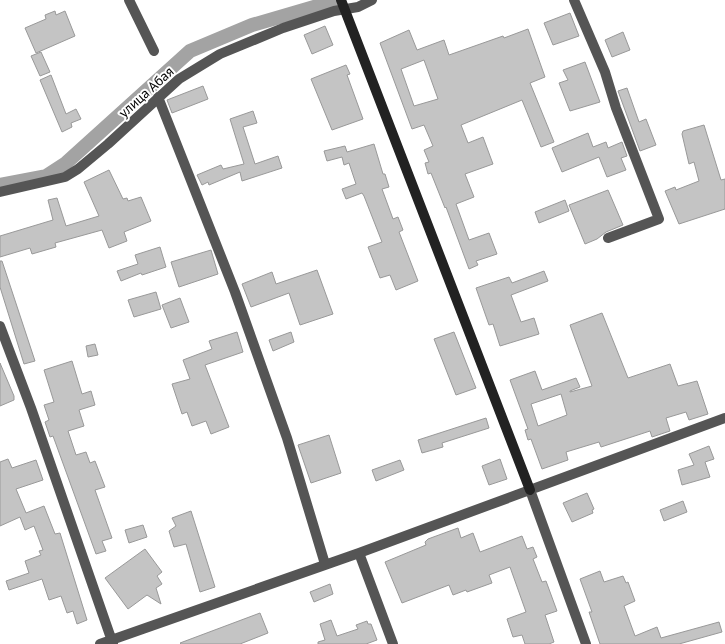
<svg xmlns="http://www.w3.org/2000/svg" width="725" height="644" viewBox="0 0 725 644" font-family="'PT Sans',sans-serif">
<style>
.lines{fill:none;stroke-linecap:round;stroke-linejoin:round}
.canal{stroke:#a3a3a3;stroke-width:14}
.building{fill:#c4c4c4;stroke:#999;fill-rule:evenodd}
.minor{stroke:#555;stroke-width:10}
.secondary{stroke:#222;stroke-width:10}
.labels{text-anchor:middle;stroke-width:4;stroke-linejoin:round;paint-order:stroke}
.street-label{font-size:14px;fill:#000;stroke:#fff}
</style>
<rect width="100%" height="100%" fill="#fff"/>
<g class="lines">
<!-- canal -->
<path class="canal" d="M 0,185 L 46,176 L 66,163 L 190,51 L 252,25 L 338,0"/>
</g>
<!-- building -->
<path class="building" d="M 55,11 L 56,15 L 65,11 L 75,36 L 36,53 L 25,28 L 46,19 L 45,15 Z
M 570,13 L 579,36 L 553,45 L 544,23 Z
M 325,26 L 333,45 L 312,54 L 304,35 Z
M 528,29 L 545,77 L 530,83 L 554,142 L 541,147 L 522,100 L 461,125 L 468,143 L 483,137 L 493,164 L 465,174 L 474,197 L 456,204 L 469,240 L 489,233 L 497,254 L 476,261 L 478,265 L 469,269 L 446,207 L 445,208 L 431,173 L 428,174 L 425,163 L 429,162 L 424,150 L 433,146 L 424,125 L 412,129 L 380,43 L 409,30 L 417,50 L 444,40 L 449,55 L 503,36 L 504,38 ZM 424,60 L 438,99 L 414,106 L 401,69 Z
M 623,32 L 630,50 L 612,57 L 605,40 Z
M 41,52 L 50,72 L 40,76 L 31,56 Z
M 585,62 L 600,102 L 570,111 L 559,83 L 568,80 L 563,70 Z
M 346,65 L 350,74 L 347,75 L 363,119 L 332,130 L 311,79 Z
M 51,75 L 66,114 L 76,109 L 81,119 L 71,123 L 72,127 L 62,132 L 40,80 Z
M 203,86 L 208,99 L 172,113 L 167,100 Z
M 627,88 L 639,122 L 646,119 L 656,145 L 640,151 L 618,91 Z
M 253,111 L 257,123 L 243,127 L 255,164 L 278,156 L 282,168 L 242,181 L 240,172 L 209,185 L 208,182 L 202,185 L 197,175 L 221,165 L 223,169 L 244,164 L 230,119 Z
M 704,125 L 721,180 L 725,179 L 725,209 L 679,224 L 665,191 L 675,187 L 676,190 L 699,181 L 694,162 L 689,164 L 682,134 L 683,131 Z
M 588,133 L 593,147 L 606,142 L 608,148 L 622,142 L 627,156 L 621,158 L 626,170 L 607,177 L 599,157 L 562,172 L 552,148 Z
M 374,144 L 383,174 L 385,174 L 389,187 L 382,189 L 393,219 L 398,217 L 403,230 L 399,232 L 418,281 L 396,290 L 390,275 L 380,278 L 368,247 L 382,242 L 364,196 L 362,193 L 346,199 L 342,189 L 356,184 L 349,163 L 344,165 L 342,157 L 327,161 L 324,151 L 345,146 L 347,152 Z
M 109,170 L 123,199 L 127,198 L 128,201 L 141,197 L 151,221 L 124,232 L 127,241 L 109,248 L 102,230 L 55,243 L 56,247 L 32,254 L 30,248 L 0,257 L 0,236 L 53,220 L 48,200 L 57,198 L 66,226 L 99,216 L 84,182 Z
M 608,190 L 623,225 L 606,232 L 597,239 L 585,244 L 569,205 Z
M 565,200 L 569,211 L 539,223 L 535,212 Z
M 160,247 L 166,267 L 142,275 L 141,273 L 121,281 L 117,271 L 138,264 L 135,255 Z
M 211,250 L 218,274 L 179,287 L 171,262 Z
M 0,261 L 2,261 L 35,361 L 24,364 L 0,287 Z
M 317,270 L 333,314 L 300,325 L 289,293 L 251,307 L 242,284 L 272,272 L 276,284 Z
M 544,271 L 548,281 L 511,295 L 521,322 L 534,318 L 539,334 L 500,346 L 493,324 L 489,325 L 476,288 L 509,277 L 512,283 Z
M 156,292 L 161,309 L 134,317 L 128,300 Z
M 180,298 L 189,322 L 171,328 L 162,305 Z
M 602,313 L 628,378 L 670,364 L 678,386 L 697,381 L 708,414 L 689,420 L 686,412 L 666,418 L 670,431 L 652,437 L 650,431 L 601,447 L 599,442 L 566,452 L 568,460 L 542,469 L 531,439 L 528,440 L 525,430 L 528,429 L 510,380 L 535,371 L 542,390 L 576,378 L 580,387 L 570,391 L 570,392 L 592,386 L 570,325 ZM 561,394 L 567,415 L 538,426 L 531,404 Z
M 237,332 L 243,352 L 205,365 L 229,427 L 211,434 L 206,421 L 192,426 L 187,412 L 182,414 L 172,384 L 190,379 L 183,360 L 212,349 L 209,341 Z
M 291,332 L 294,342 L 273,351 L 269,340 Z
M 454,332 L 476,388 L 456,395 L 434,339 Z
M 95,344 L 98,355 L 88,357 L 86,346 Z
M 72,361 L 82,394 L 91,391 L 95,405 L 79,410 L 84,426 L 68,431 L 76,455 L 86,452 L 90,463 L 95,461 L 105,487 L 95,490 L 112,538 L 102,541 L 106,551 L 96,554 L 53,436 L 50,437 L 45,422 L 49,420 L 44,405 L 54,402 L 44,370 Z
M 0,363 L 14,396 L 14,400 L 0,406 Z
M 486,418 L 489,428 L 442,443 L 443,447 L 422,453 L 418,440 Z
M 329,435 L 341,473 L 311,483 L 298,445 Z
M 709,446 L 714,459 L 705,462 L 710,477 L 682,485 L 678,470 L 694,465 L 689,454 Z
M 8,459 L 12,468 L 36,460 L 43,480 L 16,489 L 26,513 L 44,506 L 55,534 L 60,533 L 87,620 L 77,624 L 73,611 L 67,613 L 61,596 L 49,600 L 42,579 L 9,590 L 6,581 L 29,573 L 25,561 L 41,555 L 39,551 L 43,550 L 34,526 L 25,530 L 20,517 L 0,526 L 0,462 Z
M 500,459 L 507,479 L 489,485 L 482,466 Z
M 400,460 L 404,470 L 376,481 L 372,470 Z
M 587,493 L 594,509 L 592,510 L 593,513 L 572,522 L 563,503 Z
M 683,501 L 687,512 L 664,521 L 660,510 Z
M 191,511 L 215,587 L 200,592 L 186,544 L 174,547 L 169,531 L 176,526 L 172,518 Z
M 143,525 L 147,537 L 129,543 L 125,530 Z
M 458,528 L 461,538 L 473,533 L 480,552 L 522,536 L 527,549 L 533,547 L 537,557 L 533,559 L 542,582 L 546,581 L 557,611 L 545,615 L 554,642 L 549,644 L 525,644 L 522,635 L 513,637 L 507,619 L 526,612 L 510,567 L 489,575 L 492,583 L 467,592 L 466,590 L 453,595 L 449,585 L 402,603 L 385,562 L 426,545 L 425,542 L 428,539 Z
M 145,549 L 162,572 L 157,576 L 162,584 L 156,588 L 161,604 L 147,595 L 128,609 L 105,578 Z
M 600,571 L 604,582 L 623,576 L 626,583 L 628,582 L 635,601 L 624,606 L 635,636 L 657,627 L 661,638 L 719,622 L 722,632 L 679,644 L 600,644 L 589,612 L 592,612 L 580,579 Z
M 330,584 L 333,594 L 314,602 L 310,592 Z
M 260,613 L 268,633 L 240,644 L 181,644 L 180,643 Z
M 331,620 L 337,636 L 358,629 L 356,625 L 367,621 L 368,624 L 371,624 L 377,640 L 366,644 L 318,644 L 318,642 L 325,640 L 320,624 Z"/>
<g class="lines">
<!-- minor -->
<path class="minor" d="M 129,0 L 154,51
M 574,0 L 605,72 L 616,108 L 659,219 L 608,238
M 158,97 L 235,292 L 287,438 L 325,564
M 0,192 L 65,177 L 78,169 L 108,144 L 179,79 L 220,54 L 283,28 L 334,11 L 358,7 L 372,0
M 0,326 L 31,408 L 113,644
M 530,490 L 586,644
M 359,553 L 393,644
M 100,644 L 359,553 L 725,418"/>
<!-- secondary -->
<path class="secondary" d="M 341,0 L 530,490"/>
</g>
<g class="labels">
<!-- street labels -->
<g class="street-label">
<text transform="translate(146 92) rotate(-42)" y="5">улица Абая</text>
</g>
</g>
</svg>
